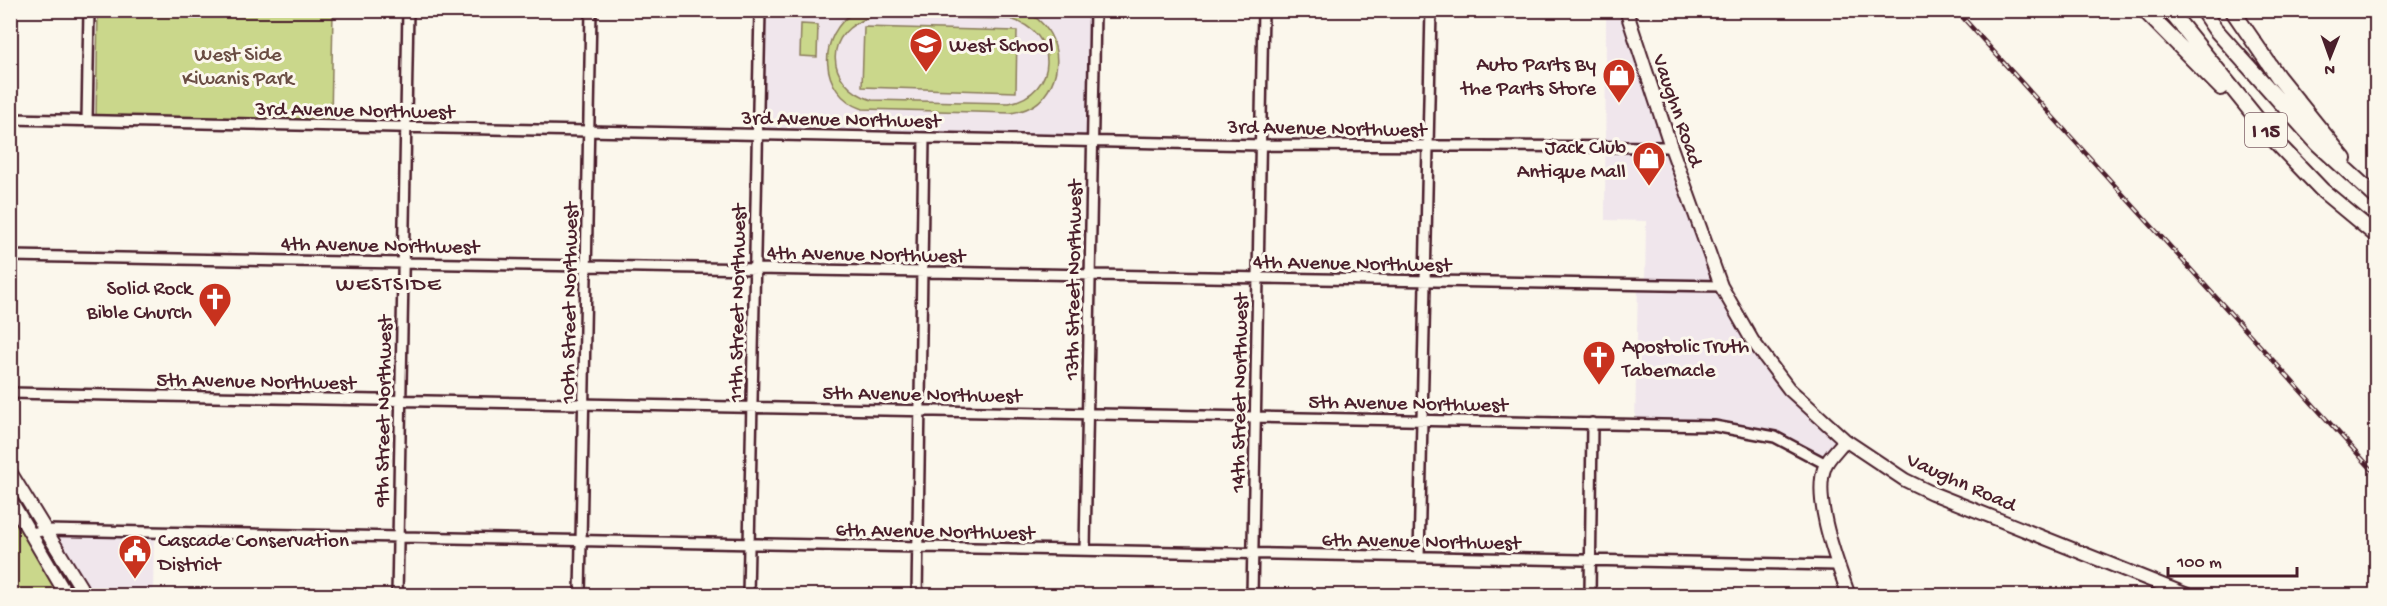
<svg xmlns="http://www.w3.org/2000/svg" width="2387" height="606" viewBox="0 0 2387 606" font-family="'Gochi Hand',sans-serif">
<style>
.built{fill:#f0e6ec}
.green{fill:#cad78b;stroke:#8a7b5b;stroke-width:1.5;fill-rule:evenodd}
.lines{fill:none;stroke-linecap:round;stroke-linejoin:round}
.minor-casing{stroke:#4a1f2b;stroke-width:14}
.major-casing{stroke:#4a1f2b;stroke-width:16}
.highway-casing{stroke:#4a1f2b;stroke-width:18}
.minor{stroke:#fbf7ec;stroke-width:9}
.major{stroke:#fbf7ec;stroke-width:12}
.highway{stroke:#fbf7ec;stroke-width:14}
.rail-casing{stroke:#4a1f2b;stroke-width:4.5}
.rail{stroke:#fbf7ec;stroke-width:2;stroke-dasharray:7;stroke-linecap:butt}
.labels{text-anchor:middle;stroke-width:6;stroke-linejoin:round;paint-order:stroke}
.shield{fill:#fbf7ec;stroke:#7f6065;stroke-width:1.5}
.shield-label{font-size:20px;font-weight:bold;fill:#4a1f2b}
.poi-label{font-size:21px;fill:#4a1f2b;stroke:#fbf7ec;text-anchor:start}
.park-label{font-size:21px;fill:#6a4d43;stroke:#fbf7ec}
.street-label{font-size:21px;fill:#4a1f2b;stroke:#fbf7ec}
.neighbourhood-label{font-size:22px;letter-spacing:1.5px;fill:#4a1f2b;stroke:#fbf7ec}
</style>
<rect width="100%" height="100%" fill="#fbf7ec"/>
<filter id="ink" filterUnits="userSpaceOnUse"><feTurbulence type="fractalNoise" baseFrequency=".0167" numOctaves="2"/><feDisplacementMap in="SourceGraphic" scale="12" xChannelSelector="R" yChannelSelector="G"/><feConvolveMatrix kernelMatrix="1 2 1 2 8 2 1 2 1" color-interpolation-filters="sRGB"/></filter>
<g filter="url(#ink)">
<!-- built -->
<path class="built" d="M 760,11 L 1095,11 L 1093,141 L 758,135 Z
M 1606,11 L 1626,11 L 1721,286 L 1789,389 L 1845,440 L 1826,464 L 1798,448 L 1742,430 L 1635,424 L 1638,285 L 1645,285 L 1646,221 L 1605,220 Z
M 46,530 L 154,533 L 153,595 L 86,595 Z"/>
<!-- green -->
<path class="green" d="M 1021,10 C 1057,22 1068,67 1044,96 C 1036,107 1023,111 1011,113 L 863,109 C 818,94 816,34 856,11 ZM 872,17 L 1010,19 C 1060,32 1059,93 1009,103 L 872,100 C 824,85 822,30 872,17 Z
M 98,11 L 333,11 L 331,121 L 96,116 Z
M 801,24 L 818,25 L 817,57 L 800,56 Z
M 864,27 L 1017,31 L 1016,92 L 862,87 Z
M 10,499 L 67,595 L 11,595 Z"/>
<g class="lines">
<!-- minor casing -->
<g class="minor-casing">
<path id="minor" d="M 10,119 L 1262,145 L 1671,147
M 87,121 L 89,10
M 10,256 L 1721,286
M 10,393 L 1714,426 L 1775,437 L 1826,464
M 32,533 L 46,530 L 1838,565
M 1085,550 L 1095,10
M 1419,557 L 1431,10
M 397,596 L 408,10
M 580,596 L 591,10
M 748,596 L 760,10
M 917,596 L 924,138
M 1252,596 L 1263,10
M 1590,596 L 1592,423"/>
</g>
<!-- major casing -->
<g class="major-casing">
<path id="major" d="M 1626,10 L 1671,147 L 1721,286 L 1752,340 L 1789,389 L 1845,440 L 1905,480 L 1932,493 L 2190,596
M 1845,440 C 1839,448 1829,457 1825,466 C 1812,499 1837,562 1849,596
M 10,472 L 86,596
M 10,499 L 67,596"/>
</g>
<!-- highway casing -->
<g class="highway-casing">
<path id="highway" d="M 2144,10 L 2221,88
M 2169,10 L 2275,141 L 2323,191 L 2376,235
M 2202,10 L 2215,29 L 2318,144 L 2376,197
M 2232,10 L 2278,77 L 2344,159"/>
</g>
<!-- minor -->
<use href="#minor" class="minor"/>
<!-- major -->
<use href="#major" class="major"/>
<!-- highway -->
<use href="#highway" class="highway"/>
<!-- rail casing -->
<g class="rail-casing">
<path id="rail" d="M 1956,10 L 2376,474"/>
</g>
<!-- rail -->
<use href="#rail" class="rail"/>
</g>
</g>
<!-- icons -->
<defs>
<g id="school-pin" transform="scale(1.725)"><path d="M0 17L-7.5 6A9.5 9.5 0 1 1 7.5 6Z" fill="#c8321e" stroke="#fbf7ec"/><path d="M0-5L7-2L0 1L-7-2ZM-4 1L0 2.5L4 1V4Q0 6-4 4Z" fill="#fff"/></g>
<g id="shop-pin" transform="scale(1.725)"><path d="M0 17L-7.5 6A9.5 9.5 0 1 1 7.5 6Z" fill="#c8321e" stroke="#fbf7ec"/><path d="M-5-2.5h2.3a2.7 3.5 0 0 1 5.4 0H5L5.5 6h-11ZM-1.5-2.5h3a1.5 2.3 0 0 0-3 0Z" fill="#fff"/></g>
<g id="church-pin" transform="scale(1.725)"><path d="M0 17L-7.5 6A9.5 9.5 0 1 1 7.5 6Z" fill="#c8321e" stroke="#fbf7ec"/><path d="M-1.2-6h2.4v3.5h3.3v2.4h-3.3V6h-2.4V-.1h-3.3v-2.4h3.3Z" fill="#fff"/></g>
<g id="civic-pin" transform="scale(1.725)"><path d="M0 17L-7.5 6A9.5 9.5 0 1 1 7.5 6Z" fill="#c8321e" stroke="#fbf7ec"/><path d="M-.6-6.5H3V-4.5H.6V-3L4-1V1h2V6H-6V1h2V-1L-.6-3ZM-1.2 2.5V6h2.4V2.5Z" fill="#fff"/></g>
</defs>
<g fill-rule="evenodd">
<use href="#school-pin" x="926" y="44"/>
<use href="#shop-pin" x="1619" y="75"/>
<use href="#shop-pin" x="1649" y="158"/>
<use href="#church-pin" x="215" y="299"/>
<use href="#church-pin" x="1599" y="357"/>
<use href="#civic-pin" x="135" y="551"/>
</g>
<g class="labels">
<!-- shield labels -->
<rect class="shield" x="2245" y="113" width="42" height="34" rx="4.5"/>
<g class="shield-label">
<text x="2266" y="137">I 15</text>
</g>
<!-- poi labels -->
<g class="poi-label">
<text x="949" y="51">West School</text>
<text x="1596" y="70" text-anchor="end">Auto Parts By<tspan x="1596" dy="24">the Parts Store</tspan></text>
<text x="1626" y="153" text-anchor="end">Jack Club<tspan x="1626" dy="24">Antique Mall</tspan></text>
<text x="192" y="294" text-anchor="end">Solid Rock<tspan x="192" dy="24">Bible Church</tspan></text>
<text x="1622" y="352">Apostolic Truth<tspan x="1622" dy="24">Tabernacle</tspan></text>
<text x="158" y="546">Cascade Conservation<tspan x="158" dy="24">District</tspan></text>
</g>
<!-- park labels -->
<g class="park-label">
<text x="238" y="60">West Side<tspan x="238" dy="24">Kiwanis Park</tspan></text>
</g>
<!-- street labels -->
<g class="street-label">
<text transform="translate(355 109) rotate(1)" y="7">3rd Avenue Northwest</text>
<text transform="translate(1679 110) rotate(71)" y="7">Vaughn Road</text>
<text transform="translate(841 118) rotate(1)" y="7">3rd Avenue Northwest</text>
<text transform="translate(1327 127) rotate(1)" y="7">3rd Avenue Northwest</text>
<text transform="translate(380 244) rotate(1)" y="7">4th Avenue Northwest</text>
<text transform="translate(866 253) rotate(1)" y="7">4th Avenue Northwest</text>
<text transform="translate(1352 262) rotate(1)" y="7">4th Avenue Northwest</text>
<text transform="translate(1072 280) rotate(-89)" y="7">13th Street Northwest</text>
<text transform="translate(568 303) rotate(-89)" y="7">10th Street Northwest</text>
<text transform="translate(736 303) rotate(-89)" y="7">11th Street Northwest</text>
<text transform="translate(256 380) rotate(1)" y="7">5th Avenue Northwest</text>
<text transform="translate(922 393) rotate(1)" y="7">5th Avenue Northwest</text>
<text transform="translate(1238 393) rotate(-89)" y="7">14th Street Northwest</text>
<text transform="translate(1408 402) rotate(1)" y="7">5th Avenue Northwest</text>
<text transform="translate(382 411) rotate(-89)" y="7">9th Street Northwest</text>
<text transform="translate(1962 481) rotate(24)" y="7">Vaughn Road</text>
<text transform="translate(935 530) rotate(1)" y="7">6th Avenue Northwest</text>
<text transform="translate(1421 540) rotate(1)" y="7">6th Avenue Northwest</text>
</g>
<!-- neighbourhood labels -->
<g class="neighbourhood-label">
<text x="389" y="290">WESTSIDE</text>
</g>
</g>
<!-- margin -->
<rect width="2387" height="606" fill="none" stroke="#fbf7ec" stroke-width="36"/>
<rect x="18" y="18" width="2351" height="570" fill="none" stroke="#4a1f2b" stroke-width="2" filter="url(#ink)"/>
<!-- north arrow -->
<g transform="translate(2330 57) rotate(181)" stroke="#fbf7ec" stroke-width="4.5" paint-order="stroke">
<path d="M0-4.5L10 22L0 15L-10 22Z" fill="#4a1f2b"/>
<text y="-9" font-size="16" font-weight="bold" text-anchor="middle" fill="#4a1f2b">N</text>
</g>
<!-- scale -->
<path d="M2168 567v9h129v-9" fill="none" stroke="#4a1f2b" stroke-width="3"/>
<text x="2177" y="567" font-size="18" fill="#4a1f2b" stroke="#fbf7ec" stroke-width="4.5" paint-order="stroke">100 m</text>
</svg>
